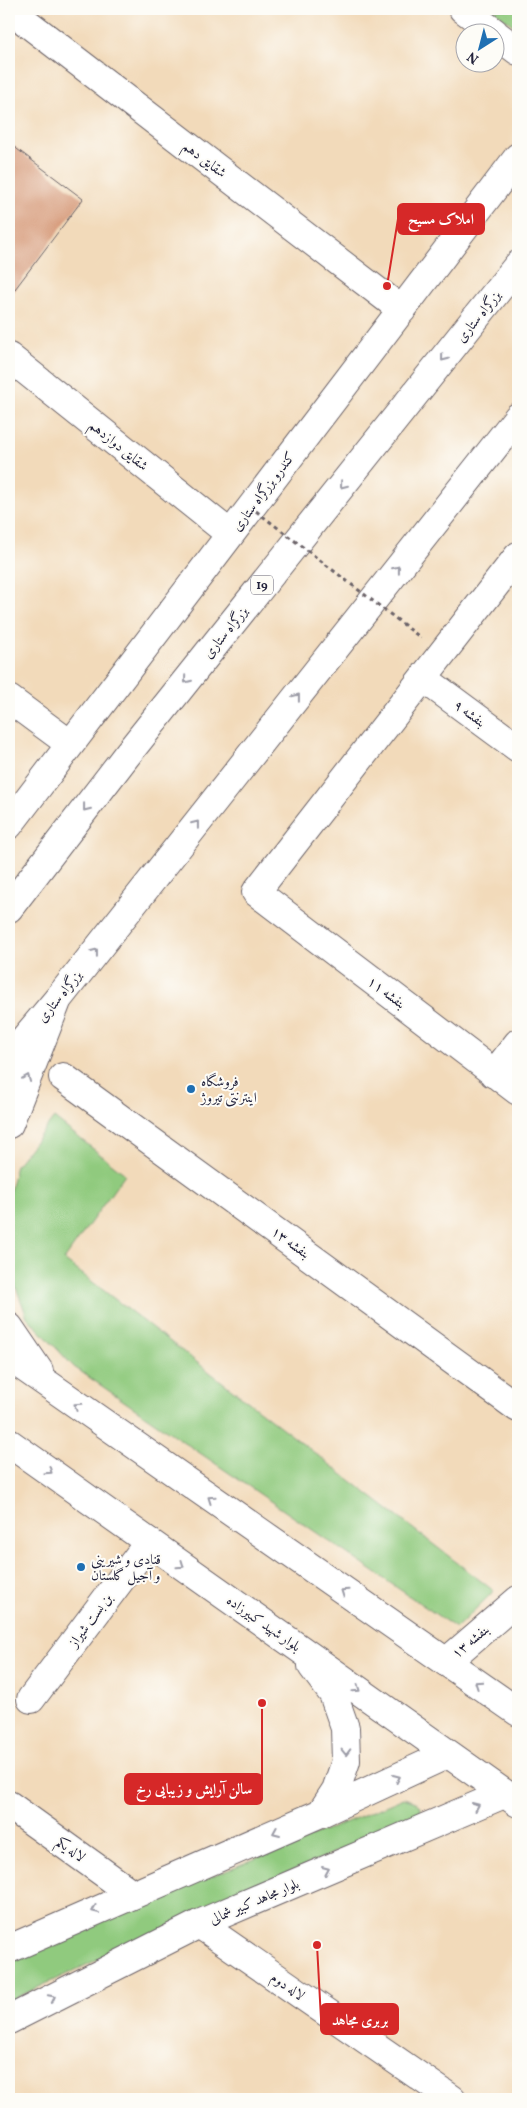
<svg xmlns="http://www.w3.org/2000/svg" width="527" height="2108" viewBox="0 0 527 2108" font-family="Vollkorn,Amiri,serif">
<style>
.green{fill:#90ca7e;stroke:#59765c}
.building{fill:#d69978}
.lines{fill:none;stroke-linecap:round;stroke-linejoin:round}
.street-casing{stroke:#6b6267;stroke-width:30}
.secondary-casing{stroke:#6b6267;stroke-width:30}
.highway-casing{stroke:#6b6267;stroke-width:30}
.street{stroke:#fff;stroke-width:28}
.secondary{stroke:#fff;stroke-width:28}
.highway{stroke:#fff;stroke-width:28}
.path-bridge{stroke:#6b6267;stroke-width:3;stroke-dasharray:4 4;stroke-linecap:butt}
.oneway{stroke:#9c9ca7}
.poi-dot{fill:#1f6fb2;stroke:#fdfcf7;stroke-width:2}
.labels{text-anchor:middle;stroke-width:4;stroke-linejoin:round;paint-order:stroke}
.shield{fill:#fdfcf7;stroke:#646373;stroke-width:1}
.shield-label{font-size:12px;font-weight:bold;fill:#22223b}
.street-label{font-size:14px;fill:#22223b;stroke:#fdfcf7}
.poi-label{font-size:14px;fill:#22223b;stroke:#fdfcf7;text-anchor:start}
.leader{fill:none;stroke:#d62828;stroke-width:2}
.callout-dot{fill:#d62828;stroke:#fdfcf7;stroke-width:2}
.callout{fill:#d62828;stroke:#d62828;stroke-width:2}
.callout-label{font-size:15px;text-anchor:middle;font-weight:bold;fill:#fff}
</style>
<rect width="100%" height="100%" fill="#fdfcf7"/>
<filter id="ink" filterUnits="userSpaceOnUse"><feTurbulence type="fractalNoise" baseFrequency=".02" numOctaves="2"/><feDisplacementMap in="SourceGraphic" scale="10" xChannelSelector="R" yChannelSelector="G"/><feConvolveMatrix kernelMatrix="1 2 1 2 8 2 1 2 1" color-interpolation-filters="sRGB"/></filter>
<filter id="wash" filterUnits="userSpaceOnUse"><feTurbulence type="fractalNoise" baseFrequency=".0096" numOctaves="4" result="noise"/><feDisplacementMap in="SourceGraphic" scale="20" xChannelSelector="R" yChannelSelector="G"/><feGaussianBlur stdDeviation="1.12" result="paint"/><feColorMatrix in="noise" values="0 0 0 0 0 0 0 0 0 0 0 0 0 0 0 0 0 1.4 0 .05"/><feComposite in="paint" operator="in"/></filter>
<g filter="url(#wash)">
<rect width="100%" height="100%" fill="#f2daba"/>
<!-- green -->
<path class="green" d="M 492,9 L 518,9 L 518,29 Z
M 54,1118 L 125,1174 L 64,1260 L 494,1591 L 456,1628 L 74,1367 L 27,1317 L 10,1271 L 9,1195 L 16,1165 Z
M 404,1798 L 415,1802 L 421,1807 L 421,1815 L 230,1898 L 9,2001 L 9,1958 C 140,1902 273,1854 404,1798 Z"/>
<g id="blocks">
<!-- building -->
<path class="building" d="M 9,143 L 83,199 L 9,297 Z"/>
</g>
</g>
<g filter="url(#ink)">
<use href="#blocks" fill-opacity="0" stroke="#6b6267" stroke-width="1"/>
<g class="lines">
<!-- street casing -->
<g class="street-casing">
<path id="street" d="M 9,9 L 402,310
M 463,9 L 494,32
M 494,33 L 518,51
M 9,357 L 230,534
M 518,556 L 256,892 L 518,1091
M 423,678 L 518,748
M 9,699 L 70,744
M 9,825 L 518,157
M 494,1074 L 518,1043
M 63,1077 L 518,1408
M 446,1662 L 518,1600
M 31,1699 L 149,1542
M 9,1805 L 133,1894
M 199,1924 L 452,2099"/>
</g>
<!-- secondary casing -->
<g class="secondary-casing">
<path id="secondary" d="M 9,1124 L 56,1004
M 9,1327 L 39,1371
M 9,1357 L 518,1712
M 9,1443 L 518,1803
M 312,1666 L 333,1694 L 345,1728 L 346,1761 L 336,1790 L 321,1813
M 9,1949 L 321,1813 L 448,1754
M 9,2020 L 199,1924 L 504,1794"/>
</g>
<!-- highway casing -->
<g class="highway-casing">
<path id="highway" d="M 9,908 L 126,756 L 518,265
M 9,1057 L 58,999 L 518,417"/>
</g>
<!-- street -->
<use href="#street" class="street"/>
<!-- secondary -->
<use href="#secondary" class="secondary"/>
<!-- highway -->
<use href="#highway" class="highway"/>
<!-- path-bridge -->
<path class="path-bridge" d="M 256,511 L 421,638"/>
</g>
<!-- one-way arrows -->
<defs><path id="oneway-chevron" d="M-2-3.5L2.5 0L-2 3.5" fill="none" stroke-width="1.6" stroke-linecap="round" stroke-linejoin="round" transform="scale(1.25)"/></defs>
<g class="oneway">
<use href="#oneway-chevron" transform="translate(444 358) rotate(129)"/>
<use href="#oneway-chevron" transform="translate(343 485) rotate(129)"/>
<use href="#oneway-chevron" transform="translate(397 569) rotate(-52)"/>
<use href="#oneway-chevron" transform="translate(187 680) rotate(129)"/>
<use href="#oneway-chevron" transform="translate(297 697) rotate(-52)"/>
<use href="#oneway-chevron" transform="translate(86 808) rotate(128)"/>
<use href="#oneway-chevron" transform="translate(196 824) rotate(-52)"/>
<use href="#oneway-chevron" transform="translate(95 952) rotate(-52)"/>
<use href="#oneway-chevron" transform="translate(27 1078) rotate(-68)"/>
<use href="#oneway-chevron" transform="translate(77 1406) rotate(-145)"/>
<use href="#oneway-chevron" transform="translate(49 1471) rotate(35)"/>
<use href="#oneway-chevron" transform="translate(211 1499) rotate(-145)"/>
<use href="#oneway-chevron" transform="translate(181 1565) rotate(35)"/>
<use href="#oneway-chevron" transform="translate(344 1592) rotate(-145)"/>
<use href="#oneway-chevron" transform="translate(478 1684) rotate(-146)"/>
<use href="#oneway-chevron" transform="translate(357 1689) rotate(35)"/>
<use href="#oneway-chevron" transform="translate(346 1752) rotate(89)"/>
<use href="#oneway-chevron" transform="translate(397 1778) rotate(-25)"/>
<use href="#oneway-chevron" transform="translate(476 1806) rotate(-24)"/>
<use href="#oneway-chevron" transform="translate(276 1832) rotate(157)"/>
<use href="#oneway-chevron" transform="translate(326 1870) rotate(-23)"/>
<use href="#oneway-chevron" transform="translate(95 1910) rotate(156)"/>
<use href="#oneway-chevron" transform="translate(52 1998) rotate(-27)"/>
</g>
</g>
<!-- markers -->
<g class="poi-dot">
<circle cx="191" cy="1089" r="5"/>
<circle cx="81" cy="1567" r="5"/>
</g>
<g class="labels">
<!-- shield labels -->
<rect class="shield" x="251" y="575.5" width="22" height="19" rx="4"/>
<g class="shield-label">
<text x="262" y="589">19</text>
</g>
<!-- street labels -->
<g class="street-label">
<text transform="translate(205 159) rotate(37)" y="5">شقایق دهم</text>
<text transform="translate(478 316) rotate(-51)" y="5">بزرگراه ستاری</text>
<text transform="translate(119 445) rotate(39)" y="5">شقایق دوازدهم</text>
<text transform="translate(263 491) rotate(-53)" y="5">کندرو بزرگراه ستاری</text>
<text transform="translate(225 632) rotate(-51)" y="5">بزرگراه ستاری</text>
<text transform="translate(470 713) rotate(36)" y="5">بنفشه ۹</text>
<text transform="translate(387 992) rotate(37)" y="5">بنفشه ۱۱</text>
<text transform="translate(59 996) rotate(-51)" y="5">بزرگراه ستاری</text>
<text transform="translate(291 1242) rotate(36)" y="5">بنفشه ۱۳</text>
<text transform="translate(90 1620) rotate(-53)" y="5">بن بست شیراز</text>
<text transform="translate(264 1623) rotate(35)" y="5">بلوار شهید کبیرزاده</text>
<text transform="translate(470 1641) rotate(-40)" y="5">بنفشه ۱۳</text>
<text transform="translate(71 1849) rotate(36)" y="5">لاله یکم</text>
<text transform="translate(254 1901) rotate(-23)" y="5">بلوار مجاهد کبیر شمالی</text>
<text transform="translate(288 1986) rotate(35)" y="5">لاله دوم</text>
</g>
<!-- poi labels -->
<g class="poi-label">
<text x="201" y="1086">فروشگاه<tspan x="201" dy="16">اینترنتی تیروژ</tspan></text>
<text x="91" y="1564">قنادی و شیرینی<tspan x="91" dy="16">و آجیل گلستان</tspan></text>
</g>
</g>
<!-- callouts -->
<path class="leader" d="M387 286L398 219M262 1703L262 1789M317 1945L321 2019"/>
<g class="callout-dot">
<circle cx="387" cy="286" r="5"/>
<circle cx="262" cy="1703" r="5"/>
<circle cx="317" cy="1945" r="5"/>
</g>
<g class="callout">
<rect x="398" y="204" width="86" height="30" rx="5"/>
<rect x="125" y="1774" width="137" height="30" rx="5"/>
<rect x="321" y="2004" width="77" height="30" rx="5"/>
</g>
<g class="callout-label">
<text x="441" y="224">املاک مسیح</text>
<text x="194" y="1794">سالن آرایش و زیبایی رخ</text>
<text x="360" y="2025">بربری مجاهد</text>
</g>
<!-- margin -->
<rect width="527" height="2108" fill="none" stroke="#fdfcf7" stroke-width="30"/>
<!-- north arrow -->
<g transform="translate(480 48) rotate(216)"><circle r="24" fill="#fdfcf7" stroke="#a5a5ac"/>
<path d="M0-4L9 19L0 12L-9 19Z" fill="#1f6fb2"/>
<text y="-8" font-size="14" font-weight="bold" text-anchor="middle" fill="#22223b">N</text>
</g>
</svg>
